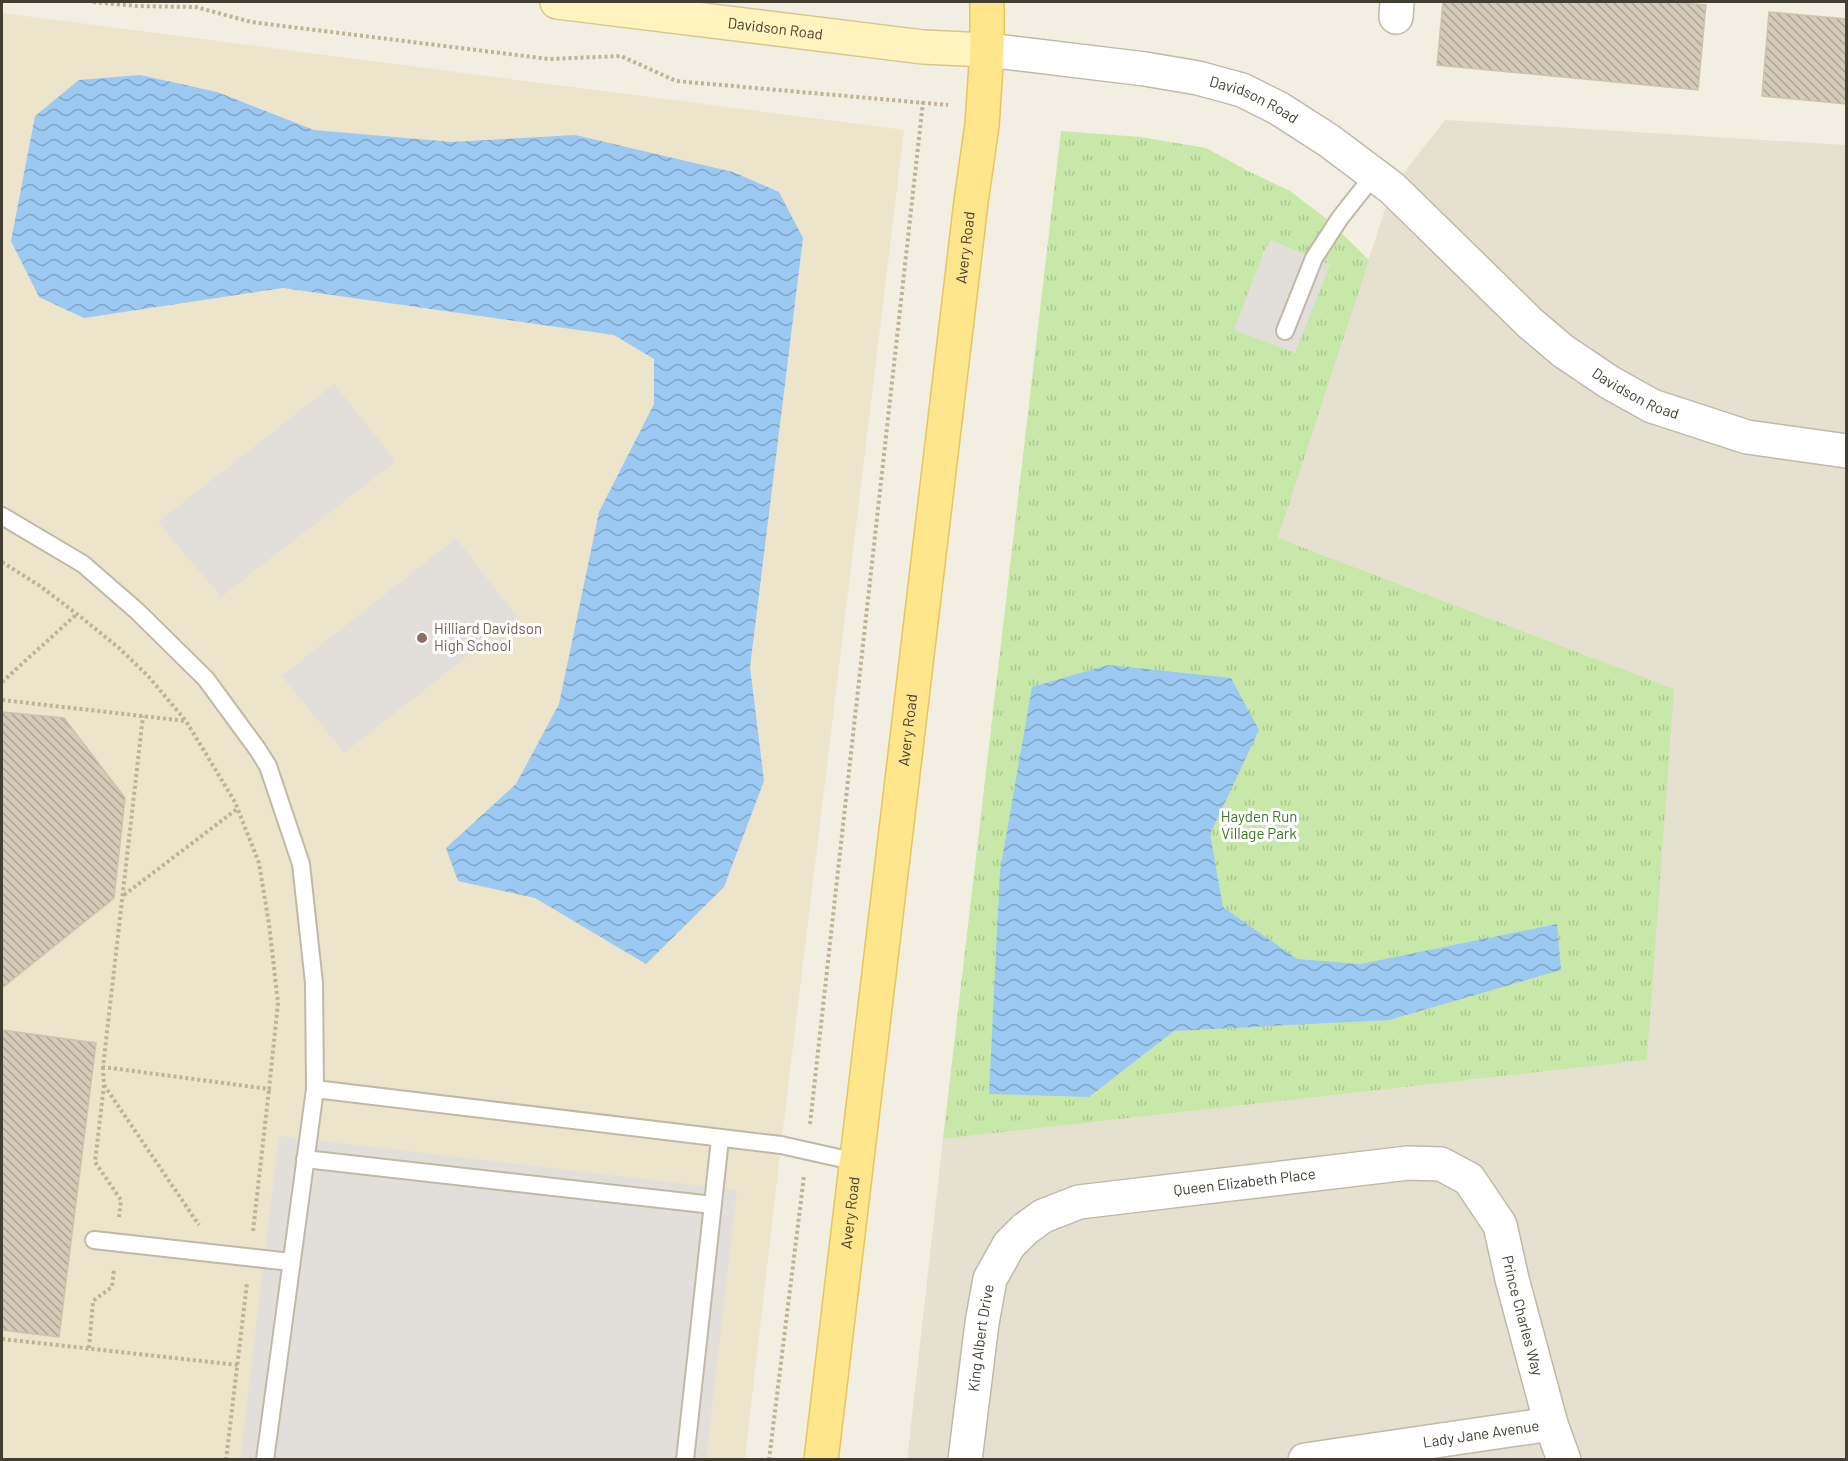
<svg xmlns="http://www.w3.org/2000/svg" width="1848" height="1461" viewBox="0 0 1848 1461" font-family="Barlow,sans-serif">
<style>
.residential{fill:#e6e0d0}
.education{fill:#ece4cb}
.grass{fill:url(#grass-tufts)}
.parking{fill:#e2dfdb}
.water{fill:url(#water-waves)}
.building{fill:url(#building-back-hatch);stroke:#cec3aa;stroke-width:1.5}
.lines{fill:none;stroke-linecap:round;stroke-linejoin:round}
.service-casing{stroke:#c0b9a7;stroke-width:20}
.minor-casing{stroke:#c0b9a7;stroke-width:36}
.tertiary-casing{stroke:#c0b9a7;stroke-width:36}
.secondary-casing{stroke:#d3c690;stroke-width:36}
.primary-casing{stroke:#e7c55b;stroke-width:36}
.path{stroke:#bfb395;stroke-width:4;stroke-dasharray:3 3;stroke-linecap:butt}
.service{stroke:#fff;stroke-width:16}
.minor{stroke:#fff;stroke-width:33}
.tertiary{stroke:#fff;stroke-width:33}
.secondary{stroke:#fff3be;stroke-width:33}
.primary{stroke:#ffe68d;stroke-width:33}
.education-dot{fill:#8d6e63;stroke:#fff;stroke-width:2}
.labels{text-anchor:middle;stroke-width:6;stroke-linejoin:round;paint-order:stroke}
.street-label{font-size:15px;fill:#433e32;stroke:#fff}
.education-label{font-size:15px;fill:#785e54;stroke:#fff;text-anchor:start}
.park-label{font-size:15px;fill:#3e7625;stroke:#fff}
</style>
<defs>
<pattern id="grass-tufts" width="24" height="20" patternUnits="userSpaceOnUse" patternTransform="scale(1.5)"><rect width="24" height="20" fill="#c7e8a8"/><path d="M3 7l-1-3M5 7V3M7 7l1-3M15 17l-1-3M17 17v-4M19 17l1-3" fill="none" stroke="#acc891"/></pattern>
<pattern id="water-waves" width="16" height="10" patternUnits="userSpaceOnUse" patternTransform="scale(1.5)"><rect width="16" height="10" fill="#9bc9f2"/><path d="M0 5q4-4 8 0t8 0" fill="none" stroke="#80a5c5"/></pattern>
<pattern id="building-back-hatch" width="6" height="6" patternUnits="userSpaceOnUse" patternTransform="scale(1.5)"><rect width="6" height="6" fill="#d3cab7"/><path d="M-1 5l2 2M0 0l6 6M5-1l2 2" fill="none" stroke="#ada595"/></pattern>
</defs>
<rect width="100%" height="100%" fill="#f2eee2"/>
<!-- residential -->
<path class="residential" d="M 1445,120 L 1846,145 L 1846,1459 L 907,1460 L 943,1139 L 1647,1060 L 1673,689 L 1278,538 L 1392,188 Z"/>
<!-- education -->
<path class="education" d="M 2,13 L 904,130 L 781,1145 L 745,1459 L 2,1460 Z"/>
<!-- grass -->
<path class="grass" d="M 1061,131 L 1140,137 L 1206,148 L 1248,171 L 1290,191 L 1328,220 L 1369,260 L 1278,538 L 1674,689 L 1647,1060 L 943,1139 Z"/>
<!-- parking -->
<path class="parking" d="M 1271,240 L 1330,265 L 1295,353 L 1234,330 L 1264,251 Z
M 334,384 L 396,461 L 221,597 L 158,522 Z
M 456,538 L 517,617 L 344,753 L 282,676 Z
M 279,1136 L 737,1190 L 706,1459 L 240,1460 Z"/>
<!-- water -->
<path class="water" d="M 140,75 L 217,92 L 314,130 L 452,142 L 575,135 L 733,172 L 779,192 L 803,238 L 750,667 L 764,781 L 724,887 L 646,964 L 535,898 L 458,881 L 446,848 L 516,784 L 559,704 L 599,512 L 654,404 L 654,359 L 614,335 L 283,288 L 84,318 L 39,297 L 11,241 L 35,116 L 79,80 Z
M 1108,665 L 1231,678 L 1259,730 L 1210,834 L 1223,907 L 1297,959 L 1361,964 L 1557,924 L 1561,970 L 1389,1020 L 1174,1031 L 1089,1097 L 989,1094 L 1000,871 L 1032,687 Z"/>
<!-- building -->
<path class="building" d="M 1443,2 L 1668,2 L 1706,5 L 1698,90 L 1437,65 Z
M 1769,12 L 1846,19 L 1846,104 L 1762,96 Z
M 2,712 L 64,718 L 125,798 L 114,898 L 2,988 Z
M 2,1030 L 96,1043 L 59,1337 L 2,1330 Z"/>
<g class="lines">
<!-- service casing -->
<g class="service-casing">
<path id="service" d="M 1285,331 L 1314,258 L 1340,218 L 1374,175
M 2,516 L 83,564 L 137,611 L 206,679 L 258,750 L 268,766 L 301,864 L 314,983 L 315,1089 L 265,1460
M 315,1089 L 781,1145 L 857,1162
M 305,1159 L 713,1205
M 94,1240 L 291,1262
M 685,1460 L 720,1139"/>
</g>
<!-- minor casing -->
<g class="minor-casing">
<g id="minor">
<path d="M 1396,17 L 1397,2"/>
<path id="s1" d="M 965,1460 L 982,1323 L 990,1279 L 1009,1245 L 1025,1229 L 1043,1216 L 1079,1202 L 1408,1163 L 1441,1164 L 1469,1179 L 1500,1225 L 1512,1279 L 1551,1424 L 1564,1460"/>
<path id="s2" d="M 1305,1460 L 1551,1424"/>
</g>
</g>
<!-- tertiary casing -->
<g class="tertiary-casing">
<g id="tertiary">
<path id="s3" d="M 987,50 L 1145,69 L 1198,78 L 1242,90 L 1278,108 L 1328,140 L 1392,188 L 1530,323 L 1563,351 L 1609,382 L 1652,406 L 1747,437 L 1846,451"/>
</g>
</g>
<!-- secondary casing -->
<g class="secondary-casing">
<g id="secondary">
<path id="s4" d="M 557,2 L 923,47 L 987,50"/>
</g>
</g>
<!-- primary casing -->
<g class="primary-casing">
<g id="primary">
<path id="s5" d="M 821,1460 L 971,202 L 982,125 L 987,50 L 987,2"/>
</g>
</g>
<!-- path -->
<path class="path" d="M 93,2 L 136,6 L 196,7 L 251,22 L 549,59 L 621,56 L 676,81 L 948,105
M 2,562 L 40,586 L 77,614 L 119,648 L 148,676 L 186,721 L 235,802 L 259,863 L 269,924 L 278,1003 L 269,1089 L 103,1067 L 143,716
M 2,682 L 77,614
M 2,700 L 186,721
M 124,895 L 237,809
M 103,1067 L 104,1085 L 199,1225
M 104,1085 L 95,1162 L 121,1200 L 119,1217
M 810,1124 L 923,102
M 253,1231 L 269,1089
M 2,1339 L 238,1365
M 89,1348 L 93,1301 L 112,1287 L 114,1269
M 226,1460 L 247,1283
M 769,1460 L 804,1176"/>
<!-- service -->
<use href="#service" class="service"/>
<!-- minor -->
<use href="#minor" class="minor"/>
<!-- tertiary -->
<use href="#tertiary" class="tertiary"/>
<!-- secondary -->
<use href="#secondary" class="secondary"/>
<!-- primary -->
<use href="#primary" class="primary"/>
</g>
<!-- markers -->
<circle class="education-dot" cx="422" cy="638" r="6"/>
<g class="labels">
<!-- street labels -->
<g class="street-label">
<text dy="5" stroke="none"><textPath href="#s4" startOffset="220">Davidson Road</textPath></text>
<text dy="5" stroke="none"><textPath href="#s3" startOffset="273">Davidson Road</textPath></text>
<text dy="5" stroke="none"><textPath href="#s5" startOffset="1221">Avery Road</textPath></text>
<text dy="5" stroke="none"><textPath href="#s3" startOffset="759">Davidson Road</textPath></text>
<text dy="5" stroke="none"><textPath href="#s5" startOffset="735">Avery Road</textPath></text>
<text dy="5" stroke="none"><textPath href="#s1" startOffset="472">Queen Elizabeth Place</textPath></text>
<text dy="5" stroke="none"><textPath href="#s5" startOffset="249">Avery Road</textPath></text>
<text dy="5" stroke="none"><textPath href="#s1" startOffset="850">Prince Charles Way</textPath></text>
<text dy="5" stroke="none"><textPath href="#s1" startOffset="123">King Albert Drive</textPath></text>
<text dy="5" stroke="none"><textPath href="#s2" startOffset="178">Lady Jane Avenue</textPath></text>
</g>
<!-- education labels -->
<g class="education-label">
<text x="434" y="634">Hilliard Davidson<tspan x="434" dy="17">High School</tspan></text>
</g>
<!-- park labels -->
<g class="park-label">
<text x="1259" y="822">Hayden Run<tspan x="1259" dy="17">Village Park</tspan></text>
</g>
</g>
<!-- border -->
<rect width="1848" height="1461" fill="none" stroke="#433e32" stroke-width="6"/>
</svg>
